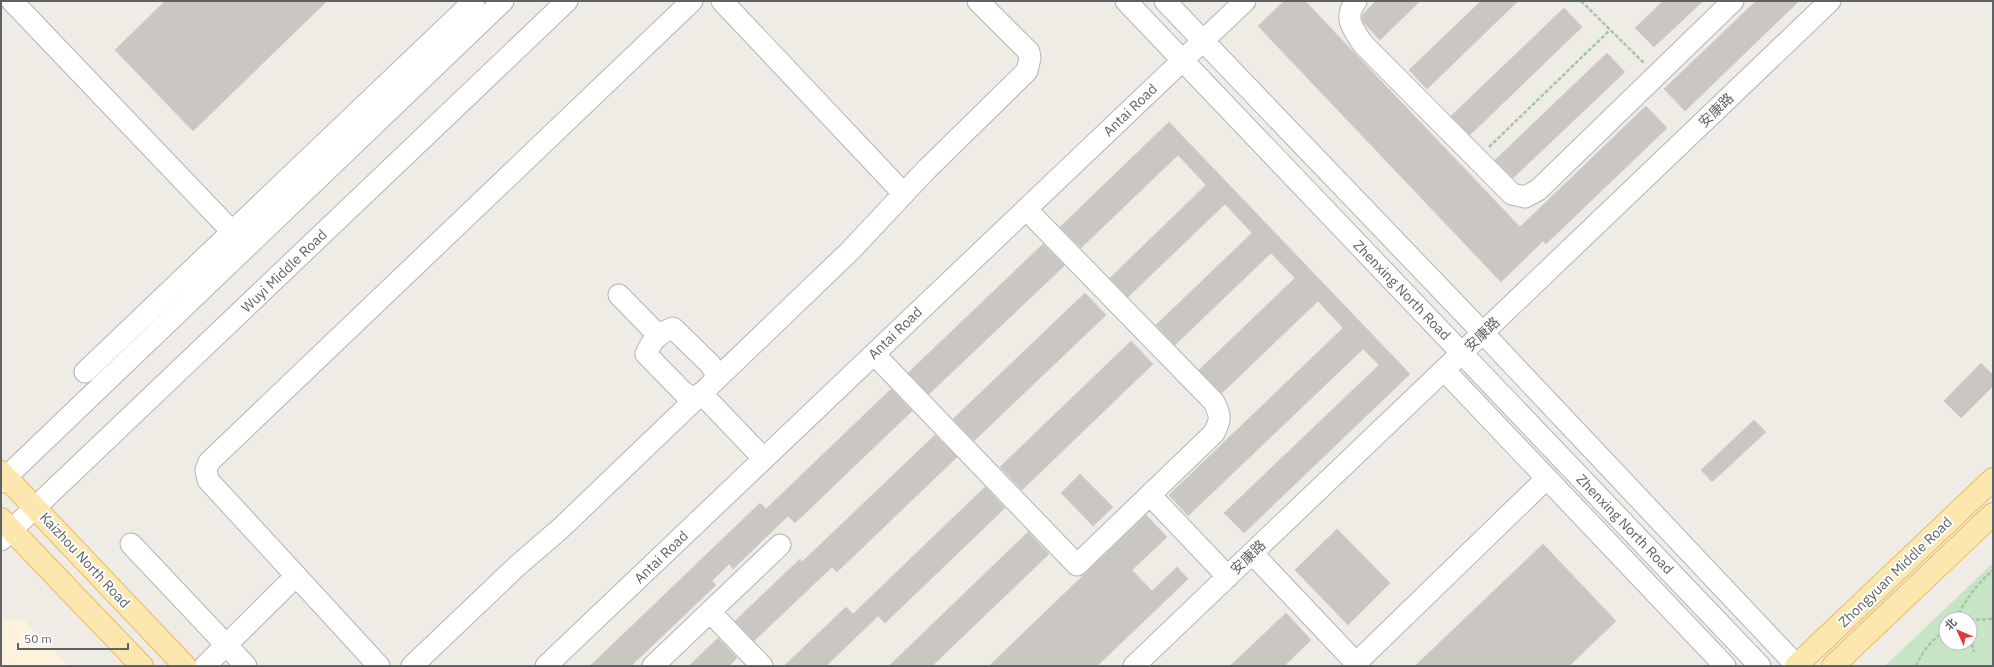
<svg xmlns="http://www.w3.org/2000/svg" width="1994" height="667" viewBox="0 0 1994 667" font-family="'IBM Plex Sans','Noto Sans SC',sans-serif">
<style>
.commercial{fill:#fdf3dd}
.green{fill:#c7e5c4;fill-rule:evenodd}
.building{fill:#cac7c3;stroke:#d4cec4}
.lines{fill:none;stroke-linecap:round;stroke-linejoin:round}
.minor-casing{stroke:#b1b4b8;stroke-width:23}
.major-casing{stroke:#ecb962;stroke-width:24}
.path{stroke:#9ec9a6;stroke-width:2.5;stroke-dasharray:4 2;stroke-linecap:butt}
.minor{stroke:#fff;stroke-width:21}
.major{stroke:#fce8ae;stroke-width:22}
.labels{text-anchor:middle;stroke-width:4;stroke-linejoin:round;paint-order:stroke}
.street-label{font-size:14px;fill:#5d6266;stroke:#fff}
</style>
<rect width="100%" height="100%" fill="#efece6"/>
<!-- commercial -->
<path class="commercial" d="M 23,619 L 68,666 L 1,666 L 1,621 Z"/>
<!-- green -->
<path class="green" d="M 1993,563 L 1993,666 L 1885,666 ZM 1946,619 L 1970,619 L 1970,643 L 1946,643 Z"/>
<!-- building -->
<path class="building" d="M 165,1 L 327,1 L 193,131 L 115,50 Z
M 1284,1 L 1305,1 L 1520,227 L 1646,106 L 1667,128 L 1546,244 L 1543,241 L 1501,282 L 1258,26 Z
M 1376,1 L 1420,1 L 1380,40 L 1363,22 L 1362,17 L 1363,14 Z
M 1481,1 L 1518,1 L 1427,89 L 1409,70 Z
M 1663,1 L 1703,1 L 1654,47 L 1635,28 Z
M 1756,1 L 1799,1 L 1685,111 L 1664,89 Z
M 1564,8 L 1582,27 L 1470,135 L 1451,116 Z
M 1607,53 L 1625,72 L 1513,178 L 1495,160 Z
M 1169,122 L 1410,374 L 1244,533 L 1224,513 L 1379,365 L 1363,349 L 1188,516 L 1169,495 L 1343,328 L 1318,301 L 1222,393 L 1199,370 L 1295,278 L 1271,253 L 1175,345 L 1156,325 L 1252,233 L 1225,204 L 1128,297 L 1110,278 L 1206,185 L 1178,155 L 1081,248 L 1060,227 Z
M 1043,244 L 1064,265 L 1063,267 L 929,394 L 908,373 Z
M 1085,293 L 1106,315 L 974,441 L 953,419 Z
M 1131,341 L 1153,364 L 1022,490 L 1000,467 Z
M 1981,363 L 1993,375 L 1993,386 L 1961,418 L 1944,401 Z
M 891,389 L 912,411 L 795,523 L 788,516 L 733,569 L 729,564 L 712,581 L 716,585 L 631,666 L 590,666 L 760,503 L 766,509 Z
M 1754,420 L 1766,432 L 1712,482 L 1701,470 Z
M 935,435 L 957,457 L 837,572 L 832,567 L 754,641 L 735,621 L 800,559 L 802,562 Z
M 1080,474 L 1113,507 L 1093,526 L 1061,493 Z
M 985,487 L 1005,508 L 885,623 L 878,616 L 826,666 L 784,666 L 846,607 L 853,614 Z
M 1146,515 L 1167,537 L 1132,570 L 1152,591 L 1177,567 L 1188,579 L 1097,666 L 989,666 Z
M 1337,529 L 1390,583 L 1348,625 L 1295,570 Z
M 1028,532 L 1049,554 L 932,666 L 889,666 Z
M 1543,544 L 1616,621 L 1569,666 L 1415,666 Z
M 1286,613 L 1311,640 L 1284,666 L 1230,666 Z
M 718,638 L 737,658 L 729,666 L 689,666 Z"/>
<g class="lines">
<!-- minor casing -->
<g class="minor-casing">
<path id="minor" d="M 12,1 L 242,242
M 722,1 L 904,194
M 1126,1 L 1760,666
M 1165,1 L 1483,333 L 1797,666
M 1356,1 C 1343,18 1353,29 1363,44 L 1512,194 L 1525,197 L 1538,190 L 1733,1
M 619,295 L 658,335
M 874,354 L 1077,565 L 1214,433 C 1221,419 1221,417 1214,402 L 1026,209
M 1444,370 L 1725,666
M 85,372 L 474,1
M 701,393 L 764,459
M 696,399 L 684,393 L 646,354 C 652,340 659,333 673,328 L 710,364 L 718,377
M 1,482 L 503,1
M 1150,495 L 1228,577
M 1,540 L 567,1
M 131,544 L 246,666
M 1252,553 L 1356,663
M 710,612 L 762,666
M 205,666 L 296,576
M 379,666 L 208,480 L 206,470 L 209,462 L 692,1
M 412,666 L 517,566 L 560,529 L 850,251 L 926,170 L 1027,71 L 1030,58 L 1029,52 L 978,1
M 546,666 L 1245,1
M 653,666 L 780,545
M 1134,666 L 1830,1
M 1353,666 L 1547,478"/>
</g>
<!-- major casing -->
<g class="major-casing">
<path id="major" d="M 1,472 L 185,666
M 1,519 L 142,666
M 1796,666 L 1993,479
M 1833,666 L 1993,514"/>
</g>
<!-- path -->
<path class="path" d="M 1581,1 L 1645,64
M 1489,147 L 1610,30
M 1956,619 C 1965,600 1977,584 1993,570
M 1970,620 L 1993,619
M 1970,638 L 1974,652
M 1916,666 C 1923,650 1932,640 1946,630"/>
<!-- minor -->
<use href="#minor" class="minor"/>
<!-- major -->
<use href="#major" class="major"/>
</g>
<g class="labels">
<!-- street labels -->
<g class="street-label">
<text transform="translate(1130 110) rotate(-44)" y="5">Antai Road</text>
<text transform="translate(1716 110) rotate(-44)" y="5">安康路</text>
<text transform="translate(284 271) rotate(-44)" y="5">Wuyi Middle Road</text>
<text transform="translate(1402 290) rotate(46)" y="5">Zhenxing North Road</text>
<text transform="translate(895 333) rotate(-44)" y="5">Antai Road</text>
<text transform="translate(1482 334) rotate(-44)" y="5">安康路</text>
<text transform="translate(1625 524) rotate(46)" y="5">Zhenxing North Road</text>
<text transform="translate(661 557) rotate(-44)" y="5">Antai Road</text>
<text transform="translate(1248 557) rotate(-44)" y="5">安康路</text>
<text transform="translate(85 560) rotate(47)" y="5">Kaizhou North Road</text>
<text transform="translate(1895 572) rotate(-44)" y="5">Zhongyuan Middle Road</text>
</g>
</g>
<!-- border -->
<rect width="1994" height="667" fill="none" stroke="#5d6266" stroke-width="4"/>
<!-- north arrow -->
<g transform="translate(1958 631) rotate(314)"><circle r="19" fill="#ffffff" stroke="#bec0c2"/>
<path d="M0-3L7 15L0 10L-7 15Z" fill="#e2393b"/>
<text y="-6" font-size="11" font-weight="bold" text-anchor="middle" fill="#5d6266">北</text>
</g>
<!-- scale -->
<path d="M18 643v6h110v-6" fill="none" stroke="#5d6266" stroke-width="2"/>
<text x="24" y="643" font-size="12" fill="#5d6266" stroke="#ffffff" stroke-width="3" paint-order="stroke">50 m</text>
</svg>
